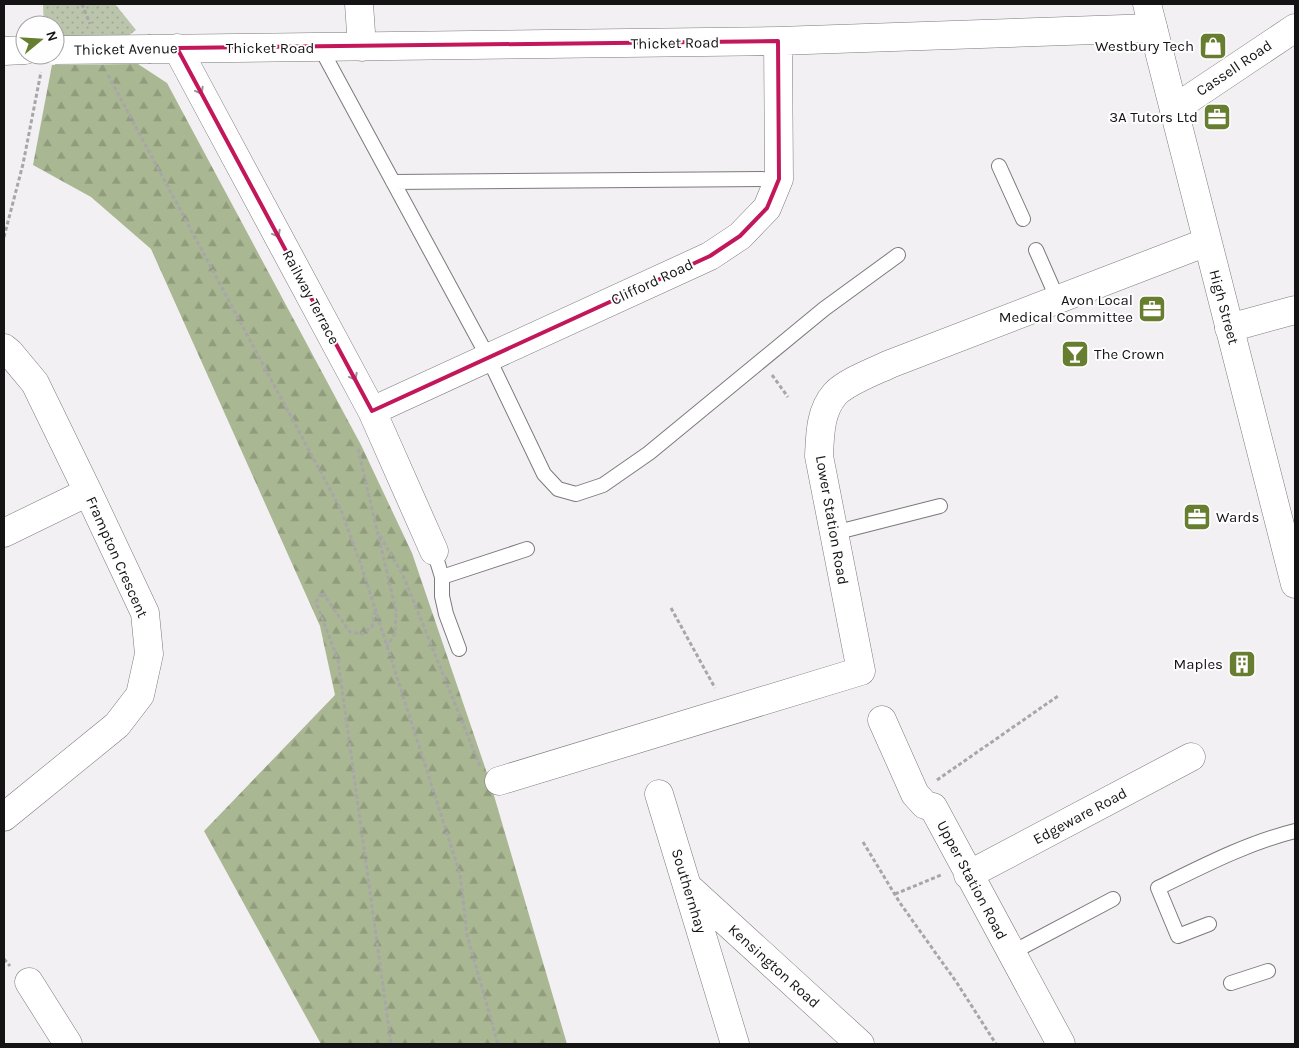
<svg xmlns="http://www.w3.org/2000/svg" width="1299" height="1048" viewBox="0 0 1299 1048" font-family="Karla,sans-serif">
<style>
.grass{fill:url(#grass-dots)}
.forest{fill:url(#forest-firs)}
.lines{fill:none;stroke-linecap:round;stroke-linejoin:round}
.lane-casing{stroke:#7c797c;stroke-width:16}
.street-casing{stroke:#7c797c;stroke-width:29}
.secondary-casing{stroke:#7c797c;stroke-width:29}
.path{stroke:#a9a6a9;stroke-width:3;stroke-dasharray:4 2.5;stroke-linecap:butt}
.lane{stroke:#fff;stroke-width:14}
.street{stroke:#fff;stroke-width:28}
.secondary{stroke:#fff;stroke-width:28}
.street-bridge-casing{stroke:#7c797c;stroke-width:29;stroke-linecap:butt}
.street-bridge{stroke:#fff;stroke-width:28}
.oneway{stroke:#969596}
.marked{fill:none;stroke:#c2185b;stroke-width:4;stroke-linejoin:round}
.labels{text-anchor:middle;stroke-width:4;stroke-linejoin:round;paint-order:stroke}
.street-label{font-size:15px;fill:#151415;stroke:#fffeff}
.poi-label{font-size:15px;fill:#151415;stroke:#fffeff;text-anchor:end}
</style>
<defs>
<pattern id="grass-dots" width="8" height="8" patternUnits="userSpaceOnUse" patternTransform="scale(1.25)"><rect width="8" height="8" fill="#bbc5ac"/><path d="M2 2h.1M6 6h.1" fill="none" stroke="#a0a893" stroke-width="1.8" stroke-linecap="round"/></pattern>
<pattern id="forest-firs" width="22" height="20" patternUnits="userSpaceOnUse" patternTransform="scale(1.25)"><rect width="22" height="20" fill="#a9b792"/><path d="M5 1l3.5 6h-7zM16 11l3.5 6h-7z" fill="#919c7d"/></pattern>
</defs>
<rect width="100%" height="100%" fill="#f3f0f3"/>
<!-- grass -->
<path class="grass" d="M 43,4 L 115,4 L 136,30 L 124,39 L 55,37 L 55,25 L 44,25 Z"/>
<!-- forest -->
<path class="forest" d="M 138,64 L 167,83 L 361,445 L 412,553 L 490,782 L 567,1044 L 321,1044 L 204,831 L 335,695 L 320,626 L 151,249 L 91,197 L 33,165 L 52,65 Z"/>
<g class="lines">
<!-- lane casing -->
<g class="lane-casing">
<path id="lane" d="M 320,47 L 488,357 L 544,474 L 558,489 L 576,494 L 603,485 L 649,453 L 824,309 L 898,255
M 999,166 L 1023,219
M 393,182 L 779,179
M 1036,250 L 1058,300
M 834,533 L 940,506
M 434,551 L 442,577 L 442,596 L 446,614 L 459,649
M 442,577 L 527,549
M 1209,924 L 1178,936 L 1158,888 C 1203,866 1247,843 1295,831
M 1011,953 L 1113,899
M 1231,983 L 1268,971"/>
</g>
<!-- street casing -->
<g class="street-casing">
<path id="street" d="M 359,4 L 362,47
M 177,48 L 372,411 L 434,551
M 151,49 L 778,41 L 1153,28
M 4,51 L 25,50
M 1174,109 L 1295,28
M 1229,328 L 1295,310
M 4,348 L 10,353 L 35,383 L 88,492 L 145,613 L 149,654 L 140,695 L 117,725 L 4,817
M 372,411 L 710,256 L 740,236 L 767,208 L 779,179 L 778,41
M 4,533 L 88,492
M 882,720 L 915,794 L 925,805 L 933,807 L 1061,1044
M 499,781 L 861,671 L 819,456 C 820,435 820,411 835,394 C 846,382 875,371 890,364 L 1207,242
M 659,794 L 735,1044
M 968,875 L 1191,757
M 688,887 L 860,1044
M 29,982 L 68,1044"/>
</g>
<!-- secondary casing -->
<g class="secondary-casing">
<path id="secondary" d="M 1147,4 L 1295,584"/>
</g>
<!-- path -->
<path class="path" d="M 82,4 L 90,24
M 108,75 L 341,510 L 362,568 L 460,874 L 467,935 L 498,1044
M 4,237 L 23,164 L 41,72
M 772,375 L 788,397
M 358,449 L 396,611 L 395,633 L 387,647
M 380,536 L 403,575 L 480,766
M 671,608 L 715,688
M 375,611 L 372,627 L 362,634 L 350,632 L 322,592 L 316,602 L 338,660 L 391,1044
M 937,780 L 1058,696
M 863,842 L 900,903 L 957,983 L 996,1044
M 895,894 L 941,875
M 4,959 L 10,966"/>
<!-- lane -->
<use href="#lane" class="lane"/>
<!-- street -->
<use href="#street" class="street"/>
<!-- secondary -->
<use href="#secondary" class="secondary"/>
<!-- street-bridge casing -->
<g class="street-bridge-casing">
<path id="street-bridge" d="M 55,50 L 151,49"/>
</g>
<!-- street-bridge -->
<use href="#street-bridge" class="street-bridge"/>
</g>
<!-- one-way arrows -->
<defs><path id="oneway-chevron" d="M-2-3.5L2.5 0L-2 3.5" fill="none" stroke-width="1.6" stroke-linecap="round" stroke-linejoin="round" transform="scale(1.25)"/></defs>
<g class="oneway">
<use href="#oneway-chevron" transform="translate(200 91) rotate(62)"/>
<use href="#oneway-chevron" transform="translate(277 234) rotate(62)"/>
<use href="#oneway-chevron" transform="translate(354 377) rotate(62)"/>
</g>
<!-- marked area -->
<path class="marked" d="M 778,41 L 779,179 L 767,208 L 740,236 L 710,256 L 372,411 L 177,48 Z"/>
<!-- icons -->
<defs>
<g id="shop-square" transform="scale(1.4375)"><rect x="-9" y="-9" width="18" height="18" rx="4" fill="#677e30" stroke="#fffeff"/><path d="M-5-2.5h2.3a2.7 3.5 0 0 1 5.4 0H5L5.5 6h-11ZM-1.5-2.5h3a1.5 2.3 0 0 0-3 0Z" fill="#fff"/></g>
<g id="office-square" transform="scale(1.4375)"><rect x="-9" y="-9" width="18" height="18" rx="4" fill="#677e30" stroke="#fffeff"/><path d="M-6-3h4V-5.5h4V-3h4V5H-6ZM-1-4.5V-3h2v-1.5ZM-6 0V1H6V0Z" fill="#fff"/></g>
<g id="bar-square" transform="scale(1.4375)"><rect x="-9" y="-9" width="18" height="18" rx="4" fill="#677e30" stroke="#fffeff"/><path d="M-6-5H6L.8 .8V4.5H3.5V6h-7V4.5H-.8V.8Z" fill="#fff"/></g>
<g id="building-square" transform="scale(1.4375)"><rect x="-9" y="-9" width="18" height="18" rx="4" fill="#677e30" stroke="#fffeff"/><path d="M-4-6H4V6H1V3H-1V6H-4ZM-2.5-4.3h1.7v1.8h-1.7ZM.8-4.3h1.7v1.8H.8ZM-2.5-1h1.7V.8h-1.7ZM.8-1h1.7V.8H.8Z" fill="#fff"/></g>
</defs>
<g fill-rule="evenodd">
<use href="#shop-square" x="1213" y="46"/>
<use href="#office-square" x="1217" y="117"/>
<use href="#office-square" x="1152" y="309"/>
<use href="#bar-square" x="1075" y="354"/>
<use href="#office-square" x="1197" y="517"/>
<use href="#building-square" x="1242" y="664"/>
</g>
<g class="labels">
<!-- street labels -->
<g class="street-label">
<text transform="translate(675 43) rotate(-1)" y="5">Thicket Road</text>
<text x="270" y="53">Thicket Road</text>
<text transform="translate(126 49) rotate(-1)" y="5">Thicket Avenue</text>
<text transform="translate(1234 68) rotate(-34)" y="5">Cassell Road</text>
<text transform="translate(652 282) rotate(-25)" y="5">Clifford Road</text>
<text transform="translate(311 297) rotate(62)" y="5">Railway Terrace</text>
<text transform="translate(1224 307) rotate(75)" y="5">High Street</text>
<text transform="translate(832 520) rotate(80)" y="5">Lower Station Road</text>
<text transform="translate(117 557) rotate(66)" y="5">Frampton Crescent</text>
<text transform="translate(1080 816) rotate(-28)" y="5">Edgeware Road</text>
<text transform="translate(972 880) rotate(62)" y="5">Upper Station Road</text>
<text transform="translate(689 891) rotate(73)" y="5">Southernhay</text>
<text transform="translate(774 966) rotate(42)" y="5">Kensington Road</text>
</g>
<!-- poi labels -->
<g class="poi-label">
<text x="1194" y="51">Westbury Tech</text>
<text x="1198" y="122">3A Tutors Ltd</text>
<text x="1133" y="305">Avon Local<tspan x="1133" dy="17">Medical Committee</tspan></text>
<text x="1094" y="359" text-anchor="start">The Crown</text>
<text x="1216" y="522" text-anchor="start">Wards</text>
<text x="1223" y="669">Maples</text>
</g>
</g>
<!-- border -->
<rect width="1299" height="1048" fill="none" stroke="#151415" stroke-width="10"/>
<!-- north arrow -->
<g transform="translate(40 40) rotate(72)"><circle r="24" fill="#fffeff" stroke="#a1a0a1"/>
<path d="M0-4L9 19L0 12L-9 19Z" fill="#677e30"/>
<text y="-8" font-size="14" font-weight="bold" text-anchor="middle" fill="#151415">N</text>
</g>
</svg>
